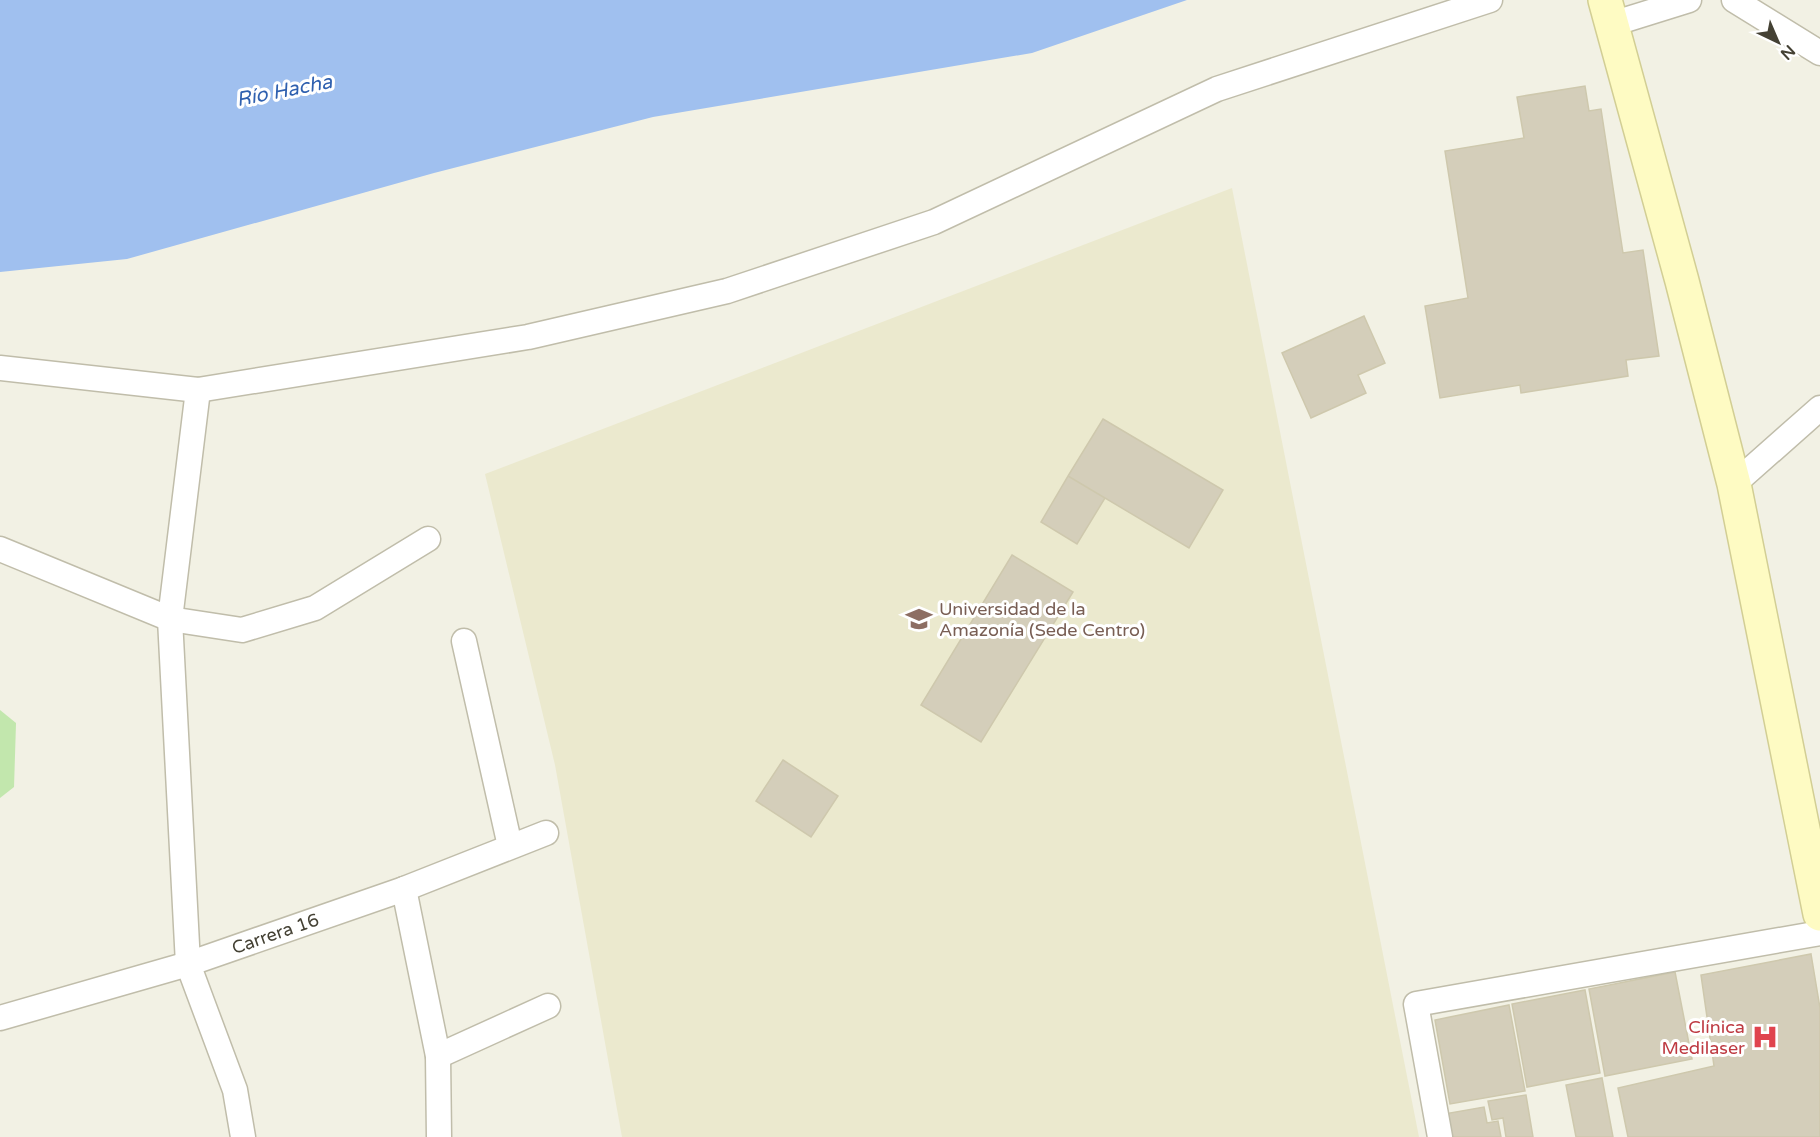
<svg xmlns="http://www.w3.org/2000/svg" width="1820" height="1137" viewBox="0 0 1820 1137" font-family="'Varela Round',sans-serif">
<style>
.education{fill:#ebe9ce}
.green{fill:#c2e7ad}
.water{fill:#a0c0ef}
.building{fill:#d4ceba;stroke:#cec8ad;stroke-width:1.5}
.lines{fill:none;stroke-linecap:round;stroke-linejoin:round}
.street-casing{stroke:#c0bdaa;stroke-width:27}
.secondary-casing{stroke:#d2ce94;stroke-width:36}
.street{stroke:#fff;stroke-width:24}
.secondary{stroke:#fefbc3;stroke-width:33}
.labels{text-anchor:middle;stroke-width:6;stroke-linejoin:round;paint-order:stroke}
.education-label{font-size:18px;fill:#785e54;stroke:#fff;text-anchor:start}
.street-label{font-size:18px;fill:#444134;stroke:#fff}
.health-label{font-size:18px;fill:#be3a42;stroke:#fff;text-anchor:end}
.water-label{font-size:20px;font-style:italic;fill:#2f60af;stroke:#fff}
</style>
<rect width="100%" height="100%" fill="#f2f1e4"/>
<!-- education -->
<path class="education" d="M 1232,188 L 1419,1137 L 622,1137 L 555,765 L 485,474 Z"/>
<!-- green -->
<path class="green" d="M 0,710 L 16,723 L 14,787 L 0,798 Z"/>
<!-- water -->
<path class="water" d="M 0,0 L 1187,0 L 1032,53 L 653,117 L 434,173 L 127,259 L 0,272 Z"/>
<!-- building -->
<path class="building" d="M 1585,86 L 1589,111 L 1601,109 L 1623,253 L 1643,250 L 1659,356 L 1626,360 L 1628,376 L 1521,393 L 1520,385 L 1440,398 L 1425,306 L 1468,298 L 1445,151 L 1524,138 L 1517,97 Z
M 1364,316 L 1385,363 L 1358,375 L 1366,393 L 1311,418 L 1282,353 Z
M 1103,419 L 1223,490 L 1189,548 L 1068,476 Z
M 1068,476 L 1105,498 L 1077,544 L 1041,522 Z
M 1012,555 L 1073,592 L 981,742 L 921,705 Z
M 783,760 L 838,796 L 811,837 L 756,801 Z
M 1811,954 L 1820,1008 L 1820,1137 L 1628,1137 L 1618,1088 L 1714,1066 L 1701,975 Z
M 1675,972 L 1692,1059 L 1605,1076 L 1589,989 Z
M 1585,990 L 1600,1073 L 1527,1087 L 1512,1004 Z
M 1509,1005 L 1525,1091 L 1450,1104 L 1435,1020 Z
M 1602,1078 L 1613,1137 L 1576,1137 L 1566,1085 Z
M 1526,1095 L 1533,1137 L 1506,1137 L 1503,1118 L 1492,1120 L 1488,1101 Z
M 1484,1107 L 1487,1123 L 1498,1121 L 1501,1137 L 1448,1137 L 1444,1114 Z"/>
<g class="lines">
<!-- street casing -->
<g class="street-casing">
<g id="street">
<path d="M 1734,0 L 1820,53"/>
<path d="M 1612,24 L 1689,0"/>
<path d="M 0,368 L 198,390 L 528,337 L 727,291 L 934,222 L 1217,89 L 1490,0"/>
<path d="M 198,390 L 170,619 L 188,964 L 235,1090 L 243,1137"/>
<path d="M 1734,484 L 1820,408"/>
<path d="M 0,549 L 170,619 L 242,630 L 315,608 L 428,539"/>
<path d="M 464,641 L 510,846"/>
<path d="M 404,889 L 438,1056 L 439,1137"/>
<path id="s1" d="M 0,1018 L 188,964 L 404,889 L 546,833"/>
<path d="M 438,1056 L 548,1006"/>
<path d="M 1440,1137 L 1416,1004 L 1820,933"/>
</g>
</g>
<!-- secondary casing -->
<g class="secondary-casing">
<path id="secondary" d="M 1605,0 L 1682,281 L 1734,484 L 1820,914"/>
</g>
<!-- street -->
<use href="#street" class="street"/>
<!-- secondary -->
<use href="#secondary" class="secondary"/>
</g>
<!-- icons -->
<defs>
<g id="university-bare" transform="scale(2.07)"><path d="M0-5L7-2L0 1L-7-2ZM-4 1L0 2.5L4 1V4Q0 6-4 4Z" fill="#8d6e63" stroke="#fff" stroke-width="2.5" paint-order="stroke"/></g>
<g id="hospital-bare" transform="scale(2.07)"><path d="M-5-5h3v3.5h4V-5h3V5h-3V1.5h-4V5h-3Z" fill="#e0444e" stroke="#fff" stroke-width="2.5" paint-order="stroke"/></g>
</defs>
<g fill-rule="evenodd">
<use href="#university-bare" x="919" y="619"/>
<use href="#hospital-bare" x="1765" y="1037"/>
</g>
<g class="labels">
<!-- education labels -->
<g class="education-label">
<text x="939" y="615">Universidad de la<tspan x="939" dy="21">Amazonía (Sede Centro)</tspan></text>
</g>
<!-- street labels -->
<g class="street-label">
<text dy="6" stroke="none"><textPath href="#s1" startOffset="288">Carrera 16</textPath></text>
</g>
<!-- health labels -->
<g class="health-label">
<text x="1745" y="1033">Clínica<tspan x="1745" dy="21">Medilaser</tspan></text>
</g>
<!-- water labels -->
<g class="water-label">
<text transform="translate(284 90) rotate(-11)" y="7">Río Hacha</text>
</g>
</g>
<!-- north arrow -->
<g transform="translate(1778 42) rotate(136)" stroke="#ffffff" stroke-width="4.5" paint-order="stroke">
<path d="M0-4.5L10 22L0 15L-10 22Z" fill="#444134"/>
<text y="-9" font-size="16" font-weight="bold" text-anchor="middle" fill="#444134">N</text>
</g>
</svg>
